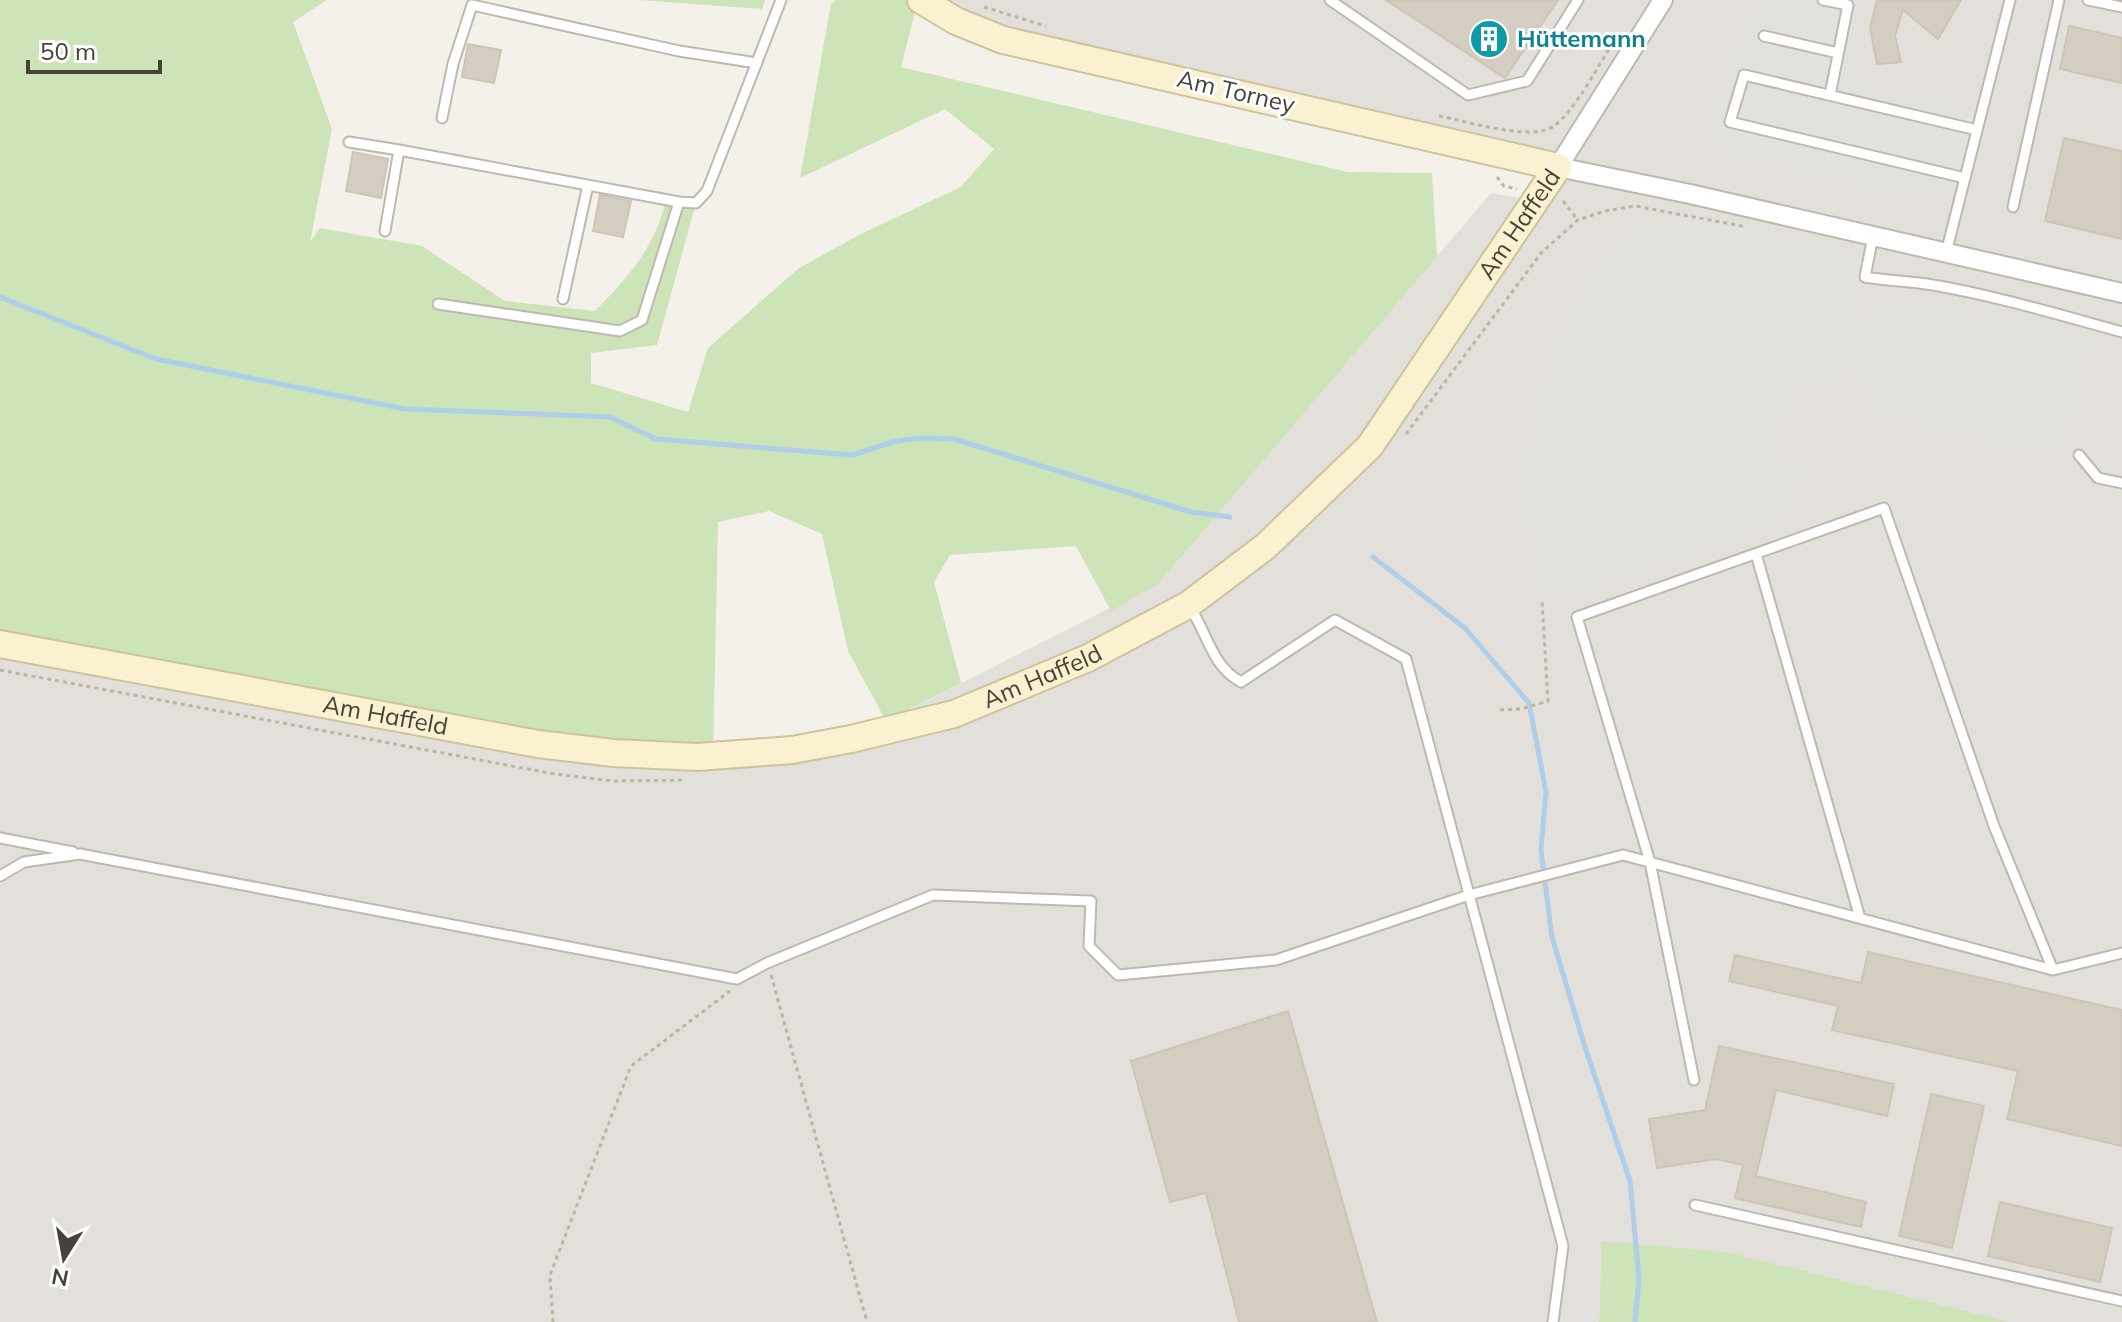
<svg xmlns="http://www.w3.org/2000/svg" width="2122" height="1322" viewBox="0 0 2122 1322" font-family="Mulish,sans-serif">
<style>
.industrial{fill:#e3e0db}
.green{fill:#cde3b8}
.parking{fill:#e2e1de}
.lines{fill:none;stroke-linecap:round;stroke-linejoin:round}
.stream{stroke:#aecee9;stroke-width:5}
.building{fill:#d4cdc1;stroke:#cec5b5;stroke-width:2}
.lane-casing{stroke:#beb9ae;stroke-width:13}
.street-casing{stroke:#beb9ae;stroke-width:22}
.secondary-casing{stroke:#cdc49f;stroke-width:30}
.path{stroke:#beb5a0;stroke-width:3;stroke-dasharray:4 4;stroke-linecap:butt}
.lane{stroke:#fff;stroke-width:9}
.street{stroke:#fff;stroke-width:18}
.secondary{stroke:#f9f1cf;stroke-width:26}
.labels{text-anchor:middle;stroke-width:6;stroke-linejoin:round;paint-order:stroke}
.culture-label{font-size:24px;font-weight:bold;fill:#0d838f;stroke:#fff;text-anchor:start}
.street-label{font-size:24px;fill:#464239;stroke:#fff}
</style>
<rect width="100%" height="100%" fill="#f3f1ea"/>
<!-- industrial -->
<path class="industrial" d="M 921,0 L 2122,0 L 2122,1322 L 2009,1322 L 1944,1307 L 1603,1241 L 1599,1322 L 0,1322 L 0,644 L 613,753 L 851,739 L 1159,583 L 1491,193 L 1536,201 L 1557,168 L 1003,40 Z"/>
<!-- green -->
<path class="green" d="M 0,0 L 327,0 L 293,22 L 332,129 L 310,242 L 320,228 L 422,246 L 505,301 L 595,311 C 627,279 657,245 666,199 L 696,203 L 657,345 L 591,353 L 591,383 L 688,412 L 708,348 L 799,268 L 863,233 L 961,187 L 994,149 L 945,109 L 800,178 L 831,4 L 836,0 L 918,0 L 901,67 L 1348,172 L 1432,173 L 1437,257 L 1159,583 L 1111,611 L 1076,546 L 950,555 L 934,582 L 961,683 L 886,721 L 848,651 L 822,534 L 769,511 L 718,522 L 713,756 L 613,753 L 0,644 Z
M 639,0 L 765,0 L 762,9 Z
M 1602,1241 L 1727,1252 L 2009,1322 L 1599,1322 Z"/>
<!-- parking -->
<path class="parking" d="M 1764,0 L 1866,0 L 1848,81 L 1981,114 L 1958,206 L 1706,145 L 1726,57 Z
M 1695,216 L 1870,253 L 1845,372 L 1789,394 L 1764,454 L 1804,464 L 1778,521 L 1542,601 L 1532,552 L 1528,511 L 1530,444 L 1545,378 L 1559,338 L 1580,294 L 1617,237 Z
M 1921,297 L 2092,335 L 2087,345 L 2074,419 L 2050,449 L 2006,442 L 1882,415 L 1854,364 L 1870,303 Z"/>
<g class="lines">
<!-- stream -->
<path class="stream" d="M 0,297 L 156,359 L 405,409 L 610,417 L 656,439 L 852,455 L 893,442 L 919,438 L 954,439 L 1191,512 L 1230,517
M 1373,557 L 1465,628 L 1529,703 L 1546,792 L 1541,850 L 1552,937 L 1584,1044 L 1630,1181 L 1639,1278 L 1635,1322"/>
</g>
<!-- building -->
<path class="building" d="M 1386,0 L 1558,0 L 1505,78 Z
M 1877,0 L 1961,0 L 1938,39 L 1903,10 L 1895,36 L 1901,62 L 1877,64 L 1870,28 Z
M 2069,26 L 2122,38 L 2122,83 L 2060,69 Z
M 468,44 L 501,50 L 494,83 L 462,77 Z
M 2064,138 L 2122,151 L 2122,239 L 2045,221 Z
M 353,152 L 388,159 L 381,198 L 346,191 Z
M 600,195 L 631,201 L 623,237 L 593,231 Z
M 1868,952 L 2122,1010 L 2122,1146 L 2007,1119 L 2018,1071 L 1832,1030 L 1838,1006 L 1729,981 L 1735,955 L 1861,983 Z
M 1288,1011 L 1377,1322 L 1239,1322 L 1206,1193 L 1170,1202 L 1131,1061 Z
M 1719,1046 L 1894,1084 L 1887,1116 L 1776,1090 L 1756,1176 L 1866,1202 L 1861,1227 L 1735,1198 L 1743,1165 L 1716,1159 L 1657,1168 L 1649,1119 L 1705,1110 Z
M 1931,1094 L 1984,1106 L 1952,1248 L 1899,1236 Z
M 2000,1202 L 2112,1228 L 2100,1282 L 1988,1256 Z"/>
<g class="lines">
<!-- lane casing -->
<g class="lane-casing">
<path id="lane" d="M 1330,0 L 1468,95 L 1527,81 L 1578,0
M 1823,0 L 1848,5 L 1830,95
M 2088,0 L 2122,7
M 1764,36 L 1838,53
M 442,118 L 453,64 L 472,5 L 679,51 L 757,63
M 349,142 L 399,150 L 385,231
M 399,150 L 679,202
M 1965,178 L 1730,122 L 1744,75 L 1977,130
M 2013,207 L 2059,0
M 1873,236 L 1865,277 C 1888,281 1910,281 1933,285 C 1997,296 2060,315 2122,332
M 1946,253 L 2010,0
M 563,299 L 588,185
M 438,304 L 620,331 L 642,320 L 679,202 L 696,203 L 707,191 L 781,0
M 2079,455 L 2098,478 L 2122,483
M 1756,554 L 1860,918
M 1189,606 C 1208,633 1211,666 1241,682 L 1335,620 L 1406,659 L 1563,1246 L 1553,1322
M 0,838 L 73,852
M 0,876 L 24,862 L 80,854 L 737,979 L 767,963 L 933,895 L 1091,901 L 1089,946 L 1118,975 L 1276,960 L 1469,895 L 1623,855 L 2053,970 L 2122,953
M 1694,1080 L 1650,862 L 1577,617 L 1884,508 L 1994,826 L 2053,970
M 1695,1205 L 2122,1301"/>
</g>
<!-- street casing -->
<g class="street-casing">
<path id="street" d="M 1663,0 L 1558,167 L 1690,194 L 2122,293"/>
</g>
<!-- secondary casing -->
<g class="secondary-casing">
<g id="secondary">
<path id="s1" d="M 0,644 L 538,744 L 613,753 L 698,757 L 792,750 L 851,739 L 954,714 L 1088,658 L 1188,605 L 1266,546 L 1370,446 L 1558,167 L 1003,40 L 956,21 L 921,0"/>
</g>
</g>
<!-- path -->
<path class="path" d="M 984,7 L 1046,26
M 1439,116 C 1466,121 1532,142 1554,126 C 1576,109 1596,69 1611,46
M 1497,177 L 1504,186 L 1517,189
M 1563,201 L 1578,220
M 1406,434 L 1542,252 L 1578,220 L 1605,211 L 1635,206 L 1747,227
M 0,670 L 549,773 L 611,781 L 686,780
M 1500,710 L 1521,709 L 1548,701 L 1542,601
M 771,975 L 867,1322
M 553,1322 L 550,1275 L 631,1066 L 730,991"/>
<!-- lane -->
<use href="#lane" class="lane"/>
<!-- street -->
<use href="#street" class="street"/>
<!-- secondary -->
<use href="#secondary" class="secondary"/>
</g>
<!-- icons -->
<defs>
<g id="building-disc" transform="scale(2)"><circle r="9.5" fill="#0f9aa8" stroke="#fff"/><path d="M-4-6H4V6H1V3H-1V6H-4ZM-2.5-4.3h1.7v1.8h-1.7ZM.8-4.3h1.7v1.8H.8ZM-2.5-1h1.7V.8h-1.7ZM.8-1h1.7V.8H.8Z" fill="#fff"/></g>
</defs>
<g fill-rule="evenodd">
<use href="#building-disc" x="1489" y="39"/>
</g>
<g class="labels">
<!-- culture labels -->
<g class="culture-label">
<text x="1517" y="47">Hüttemann</text>
</g>
<!-- street labels -->
<g class="street-label">
<text transform="translate(1236 92) rotate(13)" y="8">Am Torney</text>
<text dy="8" stroke="none"><textPath href="#s1" startOffset="1736">Am Haffeld</textPath></text>
<text dy="8" stroke="none"><textPath href="#s1" startOffset="1064">Am Haffeld</textPath></text>
<text dy="8" stroke="none"><textPath href="#s1" startOffset="392">Am Haffeld</textPath></text>
</g>
</g>
<!-- north arrow -->
<g transform="translate(64 1258) rotate(191)" stroke="#ffffff" stroke-width="6" paint-order="stroke">
<path d="M0-6L14 30L0 20L-14 30Z" fill="#464239"/>
<text y="-12" font-size="22" font-weight="bold" text-anchor="middle" fill="#464239">N</text>
</g>
<!-- scale -->
<path d="M28 60v12h132v-12" fill="none" stroke="#464239" stroke-width="4"/>
<text x="40" y="60" font-size="24" fill="#464239" stroke="#ffffff" stroke-width="6" paint-order="stroke">50 m</text>
</svg>
